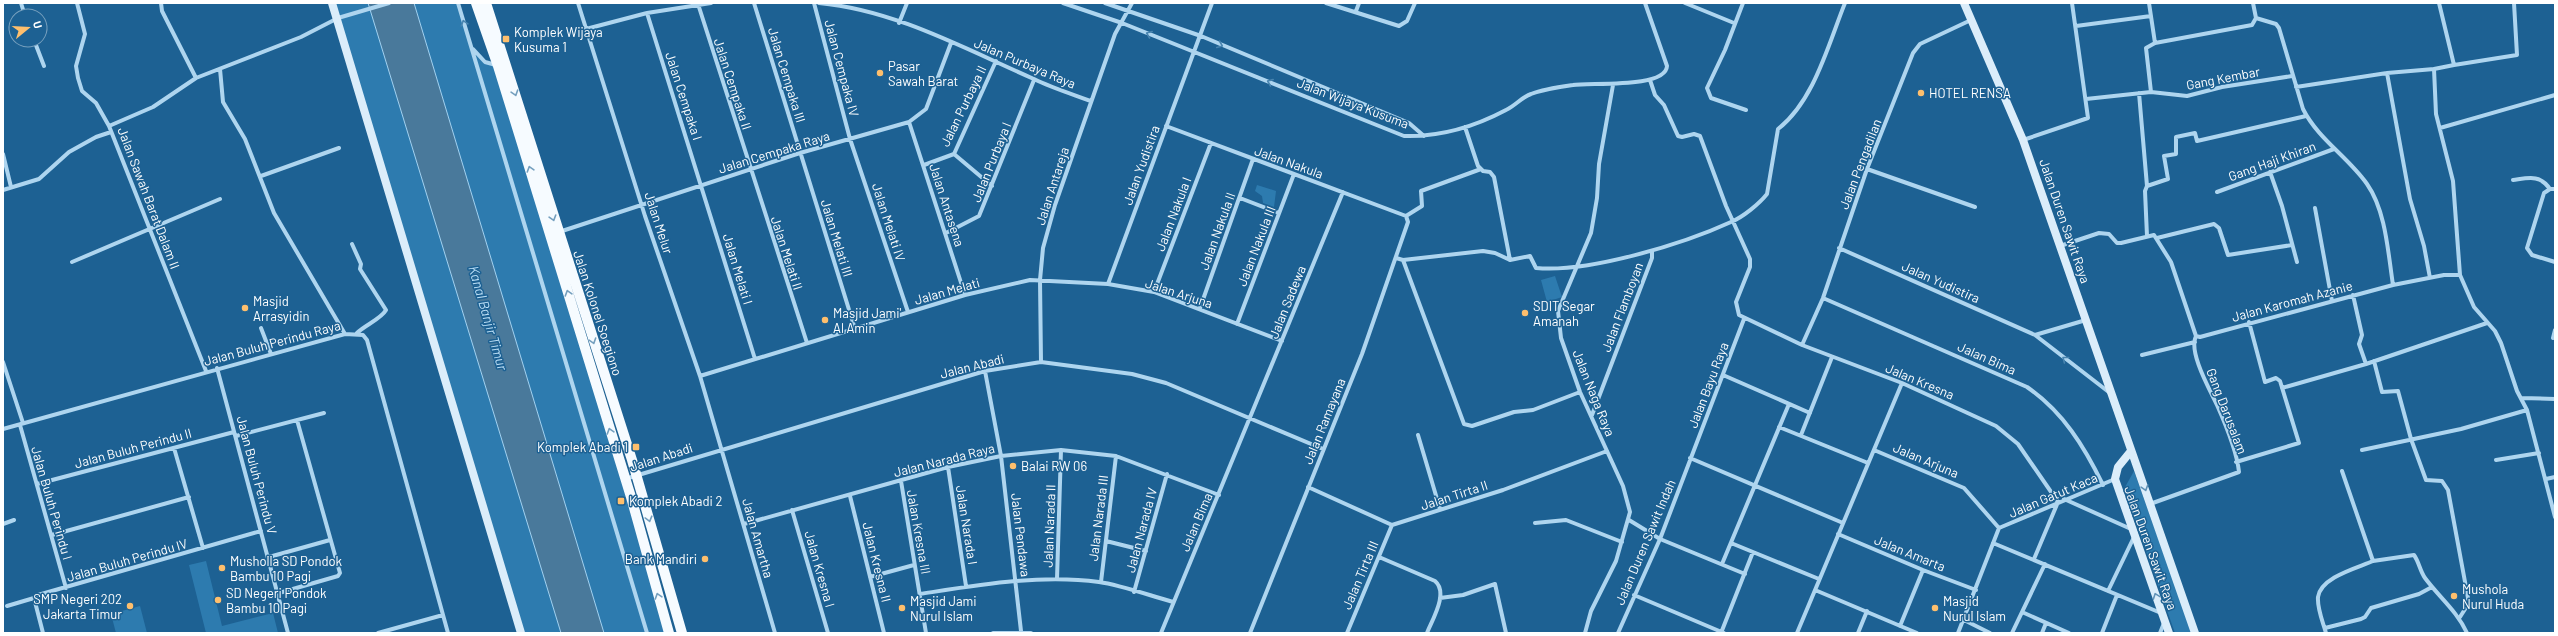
<svg xmlns="http://www.w3.org/2000/svg" width="2558" height="636" viewBox="0 0 2558 636" font-family="Barlow,sans-serif">
<style>
.green{fill:#2d7baf}
.water{fill:#49799b;stroke:#a2d1f0}
.lines{fill:none;stroke-linecap:round;stroke-linejoin:round}
.street{stroke:#aed5ef;stroke-width:4}
.secondary{stroke:#dbedfa;stroke-width:8}
.primary{stroke:#f6fbff;stroke-width:10}
.oneway{stroke:#4884af}
.oneway2{stroke:#749fbe}
.oneway3{stroke:#6092b7}
.poi-dot{fill:#febf6d;stroke:#1d6193;stroke-width:1.5}
.labels{text-anchor:middle;stroke-width:3;stroke-linejoin:round;paint-order:stroke}
.poi-label{font-size:13px;fill:#fff;stroke:#1d6193;text-anchor:start}
.street-label{font-size:13px;fill:#fff;stroke:#1d6193}
.water-label{font-size:14px;font-style:italic;fill:#bbdef5;stroke:#1d6193}
</style>
<rect width="100%" height="100%" fill="#1d6193"/>
<!-- green -->
<path class="green" d="M 332,3 L 458,3 C 466,30 468,57 498,66 L 669,633 L 521,633 Z
M 1257,185 L 1276,191 L 1274,207 L 1263,203 L 1262,196 L 1255,191 Z
M 1555,276 L 1562,297 L 1547,302 L 1541,280 Z
M 2134,471 L 2192,633 L 2175,633 L 2124,489 Z
M 206,561 L 222,626 L 273,613 L 278,633 L 206,633 L 189,565 Z
M 140,606 L 147,633 L 116,633 L 111,614 Z"/>
<!-- water -->
<path class="water" d="M 368,3 L 414,3 L 604,633 L 561,633 Z"/>
<g class="lines">
<!-- street -->
<path class="street" d="M 21,3 L 25,16
M 77,3 L 85,34 L 76,66 L 78,78 L 82,91 L 96,103 L 109,126 L 206,371
M 161,3 L 162,11 L 196,78
M 458,3 L 647,633
M 578,3 L 645,216 L 700,376 L 775,633
M 754,3 L 855,329
M 814,3 L 850,139 L 908,312
M 819,3 C 895,10 965,49 1034,79 C 1052,88 1072,94 1091,101
M 1063,3 L 1122,23 L 1404,136 C 1439,137 1474,127 1506,110 C 1515,106 1522,97 1531,94 C 1544,89 1559,87 1573,85 C 1588,82 1666,89 1667,66 L 1645,3
M 1105,3 L 1201,36 L 1409,123 L 1424,136
M 1326,3 L 1399,26 L 1407,21 L 1415,3
M 1685,3 L 1734,23
M 1743,3 L 1725,50 L 1707,88 L 1711,98 L 1746,110
M 2149,3 L 2155,43 L 2146,48 L 2151,92
M 2253,3 L 2256,18 L 2276,24 L 2279,28 L 2303,109 C 2318,139 2348,157 2367,184 C 2386,211 2388,253 2393,285
M 698,4 L 807,343
M 1356,11 L 1359,3
M 647,13 L 755,359
M 899,23 L 907,3
M 2076,26 L 2151,16
M 586,29 L 647,13 L 711,3
M 34,40 L 44,66
M 2155,43 L 2252,25 L 2256,18
M 473,49 L 485,62 L 496,65
M 2454,65 L 2517,55 L 2514,3
M 220,69 L 223,102 L 245,139 L 274,213 L 345,334
M 2434,69 L 2454,65 L 2439,3
M 2387,73 L 2410,199 L 2424,246 L 2430,278
M 1650,80 L 1655,95 L 1664,105 L 1678,136 L 1682,137 L 1694,134 L 1700,136 L 1726,206 L 1750,259 L 1750,267 L 1736,302 L 1739,315 L 1802,345 L 1902,383 L 1996,426 L 2018,444 L 2058,502 L 2034,559
M 2296,87 L 2387,73 L 2434,69 L 2436,114 L 2453,181 L 2460,275
M 2139,93 L 2147,186 L 2145,191 L 2147,236
M 2086,99 L 2151,92 L 2187,96 L 2222,87 L 2292,76
M 909,122 L 965,295
M 109,126 L 153,107 L 196,78 L 301,37 L 338,18 L 389,3
M 1166,126 L 1406,216
M 1465,127 L 1478,166 L 1483,171 L 1490,172 L 1494,177 L 1510,260
M 2440,128 L 2555,95
M 2023,140 L 2088,118 L 2072,3
M 3,154 L 11,187
M 954,154 L 992,186
M 924,165 L 954,154 L 996,61
M 1867,169 L 1975,207
M 2270,172 L 2282,206 L 2297,262
M 261,176 L 339,148
M 2513,180 C 2528,178 2540,174 2550,189
M 2147,186 L 2168,179 L 2164,156 L 2176,154 L 2176,137 L 2195,133 L 2197,141 L 2306,116
M 2555,189 L 2550,189 L 2544,193 L 2527,248 L 2532,255 L 2555,262
M 3,190 L 39,179 L 69,152 L 96,137 L 111,132
M 2217,192 L 2334,149
M 1240,198 L 1279,213
M 2315,208 L 2332,301
M 1406,216 L 1422,206 L 1421,191 L 1481,169
M 559,232 L 800,153 L 909,122 L 926,109 L 951,43
M 946,233 L 979,216 L 1034,80
M 2157,238 L 2214,224 L 2219,228 L 2228,255 L 2292,245
M 352,244 L 361,264 L 360,269 L 386,310 C 381,319 365,325 357,333
M 2060,246 L 2099,233 L 2109,234 L 2117,243 L 2121,243 L 2154,235 L 2171,262 L 2196,336
M 1839,248 L 2035,335 L 2110,393
M 1396,258 L 1403,260 L 1483,251 L 1495,253 L 1510,260 L 1530,256 L 1536,268 C 1588,273 1683,244 1731,222 C 1743,217 1759,204 1767,194 L 1778,129 C 1814,101 1828,45 1845,3
M 1403,260 L 1464,424 L 1472,426 L 1514,412 L 1533,410 L 1580,392
M 72,262 L 220,199
M 1108,284 L 1212,3
M 1154,292 L 1211,143
M 2353,295 L 2362,335 L 2359,344 L 2366,364
M 1823,298 L 2027,387 C 2063,412 2084,446 2103,485
M 1200,308 L 1253,159
M 1237,324 L 1294,174
M 261,328 L 271,354
M 2035,335 L 2086,320
M 2196,336 L 2200,337 L 2393,285 L 2444,275 L 2460,275 L 2474,307 L 2495,331 L 2501,343 L 2517,391 L 2527,410 L 2555,517
M 2553,338 L 2555,330
M 1802,345 L 1823,298 L 1867,169 L 1913,53 L 1920,44 L 1971,20
M 2142,355 L 2195,342
M 2374,361 L 2382,392 L 2398,391 L 2411,439 L 2426,480 L 2442,481 L 2448,490 L 2468,598 L 2467,606 L 2460,617
M 3,362 L 23,423
M 1041,362 L 1040,280 L 1043,248 L 1055,205 L 1115,34 L 1132,3
M 217,368 L 288,633
M 985,371 L 1001,456 L 1021,631
M 1723,375 L 1810,413
M 700,376 L 965,295 L 1030,280 L 1108,284 L 1154,292 L 1282,341
M 2282,388 L 2366,364 L 2487,323
M 2521,398 L 2555,399
M 1592,415 L 1652,258 L 1652,251
M 20,425 L 66,588
M 1779,427 L 1868,463
M 3,429 L 345,334 L 363,335 L 367,340 L 448,633
M 1418,435 L 1440,509
M 1801,435 L 1832,357
M 236,436 L 324,413
M 174,448 L 203,548
M 1874,450 L 1964,488 L 1999,528
M 2362,450 L 2461,429 L 2527,410
M 1690,458 L 1843,523
M 2496,460 L 2539,453
M 2236,462 L 2299,443 L 2280,381 L 2276,378 L 2265,382 L 2249,322
M 948,467 L 966,586
M 2342,471 L 2373,561 L 2414,555 C 2419,562 2420,571 2425,578 C 2439,597 2457,611 2467,633
M 625,479 L 985,371 L 1041,362 L 1132,374 L 1166,383 L 1323,449
M 2546,479 L 2555,477
M 901,481 L 926,633
M 37,484 L 234,432
M 1308,487 L 1392,525 L 1503,490 L 1607,451
M 850,496 L 884,633
M 2064,499 L 2131,529
M 2150,504 L 2239,472 C 2237,452 2225,423 2217,405 C 2210,390 2188,352 2196,336
M 792,510 L 828,633
M 1629,520 L 1660,539 L 1745,574
M 1535,523 L 1566,520 L 1622,542
M 3,524 L 14,520
M 744,524 L 948,467 L 1001,456 L 1061,450 L 1116,456 L 1219,495
M 1999,528 L 2115,479
M 1838,534 L 1923,570 L 1976,590
M 52,535 L 189,497
M 1106,541 L 1146,551
M 1731,543 L 1819,579
M 1993,543 L 2161,613
M 269,557 L 330,540
M 1379,557 L 1435,581 C 1449,593 1432,620 1427,633
M 1722,564 L 1789,404
M 870,577 L 914,565
M 1057,579 L 1061,450
M 1101,582 L 1116,456
M 1815,590 L 1917,633
M 2108,591 L 2134,537
M 1134,592 L 1167,474
M 279,593 L 338,576 L 340,573 L 297,420
M 920,594 C 978,585 1040,574 1099,582 C 1121,585 1151,596 1173,602
M 1634,595 L 1724,633
M 1440,598 L 1463,595 L 1495,584 L 1506,633
M 7,606 L 34,598
M 2022,612 L 2069,633
M 1964,620 L 1990,633
M 1900,626 L 1923,570
M 2325,628 L 2361,619 L 2365,617 L 2371,608 L 2419,594 L 2432,587
M 43,633 L 34,598 L 38,595 L 261,531
M 378,633 L 443,615
M 993,633 L 1031,633
M 1161,633 L 1343,192
M 1250,633 L 1362,354 L 1408,222 L 1406,216
M 1347,633 L 1392,525
M 1585,633 L 1591,611 L 1616,561 L 1630,512 L 1623,486 L 1580,392 L 1561,338 L 1558,311 L 1591,233 L 1597,198 L 1599,164 L 1613,85
M 1618,633 L 1660,539 L 1744,319
M 1721,633 L 1753,552
M 1797,633 L 1902,383
M 1858,633 L 1867,611
M 1958,633 L 1999,528
M 2012,633 L 2045,564
M 2042,633 L 2046,623
M 2102,633 L 2117,595
M 2160,633 L 2164,623
M 2326,633 C 2323,622 2317,609 2318,597 C 2321,577 2357,568 2373,561"/>
<!-- secondary -->
<path class="secondary" d="M 332,3 L 521,633
M 1964,3 L 2023,140 L 2195,633
M 2131,451 L 2118,467 L 2115,479 L 2169,633"/>
<!-- primary -->
<path class="primary" d="M 476,3 L 498,66 L 631,497 L 669,633
M 486,3 L 632,460 L 682,633"/>
</g>
<!-- one-way arrows -->
<defs><path id="oneway-chevron" d="M-2-3.5L2.5 0L-2 3.5" fill="none" stroke-width="1.6" stroke-linecap="round" stroke-linejoin="round"/></defs>
<g class="oneway">
<use href="#oneway-chevron" transform="translate(464 23) rotate(-107)"/>
<use href="#oneway-chevron" transform="translate(1149 34) rotate(-158)"/>
<use href="#oneway-chevron" transform="translate(1220 45) rotate(23)"/>
<use href="#oneway-chevron" transform="translate(1270 82) rotate(-158)"/>
<use href="#oneway-chevron" transform="translate(2065 359) rotate(-142)"/>
</g>
<g class="oneway2">
<use href="#oneway-chevron" transform="translate(515 93) rotate(72)"/>
<use href="#oneway-chevron" transform="translate(530 169) rotate(-107)"/>
<use href="#oneway-chevron" transform="translate(553 218) rotate(73)"/>
<use href="#oneway-chevron" transform="translate(568 293) rotate(-107)"/>
<use href="#oneway-chevron" transform="translate(593 341) rotate(72)"/>
<use href="#oneway-chevron" transform="translate(610 431) rotate(-107)"/>
<use href="#oneway-chevron" transform="translate(649 519) rotate(75)"/>
<use href="#oneway-chevron" transform="translate(658 596) rotate(-108)"/>
</g>
<g class="oneway3">
<use href="#oneway-chevron" transform="translate(2145 488) rotate(73)"/>
<use href="#oneway-chevron" transform="translate(2156 596) rotate(-110)"/>
</g>
<!-- markers -->
<g class="poi-dot">
<rect x="502" y="35" width="8" height="8" rx="2"/>
<circle cx="880" cy="73" r="4"/>
<circle cx="1921" cy="93" r="4"/>
<circle cx="245" cy="308" r="4"/>
<circle cx="1525" cy="313" r="4"/>
<circle cx="825" cy="320" r="4"/>
<rect x="632" y="443" width="8" height="8" rx="2"/>
<circle cx="1013" cy="466" r="4"/>
<rect x="617" y="497" width="8" height="8" rx="2"/>
<circle cx="705" cy="559" r="4"/>
<circle cx="222" cy="568" r="4"/>
<circle cx="2454" cy="596" r="4"/>
<circle cx="218" cy="600" r="4"/>
<circle cx="130" cy="606" r="4"/>
<circle cx="902" cy="608" r="4"/>
<circle cx="1935" cy="608" r="4"/>
</g>
<g class="labels">
<!-- poi labels -->
<g class="poi-label">
<text x="514" y="37">Komplek Wijaya<tspan x="514" dy="15">Kusuma 1</tspan></text>
<text x="888" y="71">Pasar<tspan x="888" dy="15">Sawah Barat</tspan></text>
<text x="1929" y="98">HOTEL RENSA</text>
<text x="253" y="306">Masjid<tspan x="253" dy="15">Arrasyidin</tspan></text>
<text x="1533" y="311">SDIT Segar<tspan x="1533" dy="15">Amanah</tspan></text>
<text x="833" y="318">Masjid Jami'<tspan x="833" dy="15">Al Amin</tspan></text>
<text x="628" y="452" text-anchor="end">Komplek Abadi 1</text>
<text x="1021" y="471">Balai RW 06</text>
<text x="629" y="506">Komplek Abadi 2</text>
<text x="697" y="564" text-anchor="end">Bank Mandiri</text>
<text x="230" y="566">Musholla SD Pondok<tspan x="230" dy="15">Bambu 10 Pagi</tspan></text>
<text x="2462" y="594">Mushola<tspan x="2462" dy="15">Nurul Huda</tspan></text>
<text x="226" y="598">SD Negeri Pondok<tspan x="226" dy="15">Bambu 10 Pagi</tspan></text>
<text x="122" y="604" text-anchor="end">SMP Negeri 202<tspan x="122" dy="15">Jakarta Timur</tspan></text>
<text x="910" y="606">Masjid Jami<tspan x="910" dy="15">Nurul Islam</tspan></text>
<text x="1943" y="606">Masjid<tspan x="1943" dy="15">Nurul Islam</tspan></text>
</g>
<!-- street labels -->
<g class="street-label">
<text transform="translate(1025 63) rotate(23)" y="5">Jalan Purbaya Raya</text>
<text transform="translate(842 68) rotate(75)" y="5">Jalan Cempaka IV</text>
<text transform="translate(787 75) rotate(73)" y="5">Jalan Cempaka III</text>
<text transform="translate(2223 78) rotate(-11)" y="5">Gang Kembar</text>
<text transform="translate(733 84) rotate(72)" y="5">Jalan Cempaka II</text>
<text transform="translate(684 96) rotate(72)" y="5">Jalan Cempaka I</text>
<text transform="translate(1353 103) rotate(21)" y="5">Jalan Wijaya Kusuma</text>
<text transform="translate(963 106) rotate(-64)" y="5">Jalan Purbaya II</text>
<text transform="translate(774 152) rotate(-17)" y="5">Jalan Cempaka Raya</text>
<text transform="translate(2272 161) rotate(-20)" y="5">Gang Haji Khiran</text>
<text transform="translate(991 162) rotate(-68)" y="5">Jalan Purbaya I</text>
<text transform="translate(1289 162) rotate(20)" y="5">Jalan Nakula</text>
<text transform="translate(1860 164) rotate(-69)" y="5">Jalan Pengadilan</text>
<text transform="translate(1141 165) rotate(-70)" y="5">Jalan Yudistira</text>
<text transform="translate(1052 186) rotate(-72)" y="5">Jalan Antareja</text>
<text transform="translate(149 198) rotate(69)" y="5">Jalan Sawah Barat Dalam II</text>
<text transform="translate(947 205) rotate(72)" y="5">Jalan Antasena</text>
<text transform="translate(1173 214) rotate(-69)" y="5">Jalan Nakula I</text>
<text transform="translate(2065 221) rotate(71)" y="5">Jalan Duren Sawit Raya</text>
<text transform="translate(889 222) rotate(72)" y="5">Jalan Melati IV</text>
<text transform="translate(659 223) rotate(72)" y="5">Jalan Melur</text>
<text transform="translate(1217 231) rotate(-70)" y="5">Jalan Nakula II</text>
<text transform="translate(837 238) rotate(73)" y="5">Jalan Melati III</text>
<text transform="translate(1256 246) rotate(-69)" y="5">Jalan Nakula III</text>
<text transform="translate(787 253) rotate(72)" y="5">Jalan Melati II</text>
<text transform="translate(738 269) rotate(73)" y="5">Jalan Melati I</text>
<text transform="translate(1941 282) rotate(24)" y="5">Jalan Yudistira</text>
<text transform="translate(947 291) rotate(-16)" y="5">Jalan Melati</text>
<text transform="translate(1179 293) rotate(18)" y="5">Jalan Arjuna</text>
<text transform="translate(2292 301) rotate(-15)" y="5">Jalan Karomah Azanie</text>
<text transform="translate(1287 302) rotate(-68)" y="5">Jalan Sadewa</text>
<text transform="translate(1622 307) rotate(-69)" y="5">Jalan Flamboyan</text>
<text transform="translate(598 313) rotate(72)" y="5">Jalan Kolonel Soegiono</text>
<text transform="translate(272 343) rotate(-15)" y="5">Jalan Buluh Perindu Raya</text>
<text transform="translate(1987 358) rotate(24)" y="5">Jalan Bima</text>
<text transform="translate(972 366) rotate(-14)" y="5">Jalan Abadi</text>
<text transform="translate(1920 381) rotate(23)" y="5">Jalan Kresna</text>
<text transform="translate(1708 385) rotate(-69)" y="5">Jalan Bayu Raya</text>
<text transform="translate(1594 393) rotate(68)" y="5">Jalan Naga Raya</text>
<text transform="translate(2227 411) rotate(69)" y="5">Gang Darusalam</text>
<text transform="translate(1324 421) rotate(-68)" y="5">Jalan Ramayana</text>
<text transform="translate(133 448) rotate(-15)" y="5">Jalan Buluh Perindu II</text>
<text transform="translate(661 457) rotate(-18)" y="5">Jalan Abadi</text>
<text transform="translate(944 460) rotate(-14)" y="5">Jalan Narada Raya</text>
<text transform="translate(1926 460) rotate(23)" y="5">Jalan Arjuna</text>
<text transform="translate(257 475) rotate(75)" y="5">Jalan Buluh Perindu V</text>
<text transform="translate(1454 495) rotate(-18)" y="5">Jalan Tirta II</text>
<text transform="translate(2053 495) rotate(-23)" y="5">Jalan Gatut Kaca</text>
<text transform="translate(52 503) rotate(74)" y="5">Jalan Buluh Perindu I</text>
<text transform="translate(1098 518) rotate(-83)" y="5">Jalan Narada III</text>
<text transform="translate(1196 522) rotate(-67)" y="5">Jalan Bima</text>
<text transform="translate(967 525) rotate(81)" y="5">Jalan Narada I</text>
<text transform="translate(1049 526) rotate(-88)" y="5">Jalan Narada II</text>
<text transform="translate(1141 530) rotate(-75)" y="5">Jalan Narada IV</text>
<text transform="translate(919 532) rotate(80)" y="5">Jalan Kresna III</text>
<text transform="translate(1021 535) rotate(83)" y="5">Jalan Pendawa</text>
<text transform="translate(758 538) rotate(74)" y="5">Jalan Amartha</text>
<text transform="translate(1645 542) rotate(-67)" y="5">Jalan Duren Sawit Indah</text>
<text transform="translate(2151 548) rotate(70)" y="5">Jalan Duren Sawit Raya</text>
<text transform="translate(1910 553) rotate(22)" y="5">Jalan Amarta</text>
<text transform="translate(127 560) rotate(-16)" y="5">Jalan Buluh Perindu IV</text>
<text transform="translate(877 562) rotate(76)" y="5">Jalan Kresna II</text>
<text transform="translate(820 569) rotate(74)" y="5">Jalan Kresna I</text>
<text transform="translate(1360 575) rotate(-67)" y="5">Jalan Tirta III</text>
</g>
<!-- water labels -->
<g class="water-label">
<text transform="translate(488 318) rotate(74)" y="5">Kanal Banjir Timur</text>
</g>
</g>
<!-- border -->
<rect width="2558" height="636" fill="none" stroke="#ffffff" stroke-width="8"/>
<!-- north arrow -->
<g transform="translate(28 28) rotate(72)"><circle r="19" fill="#1d6193" stroke="#77a0be"/>
<path d="M0-3L7 15L0 10L-7 15Z" fill="#febf6d"/>
<text y="-6" font-size="11" font-weight="bold" text-anchor="middle" fill="#ffffff">U</text>
</g>
</svg>
